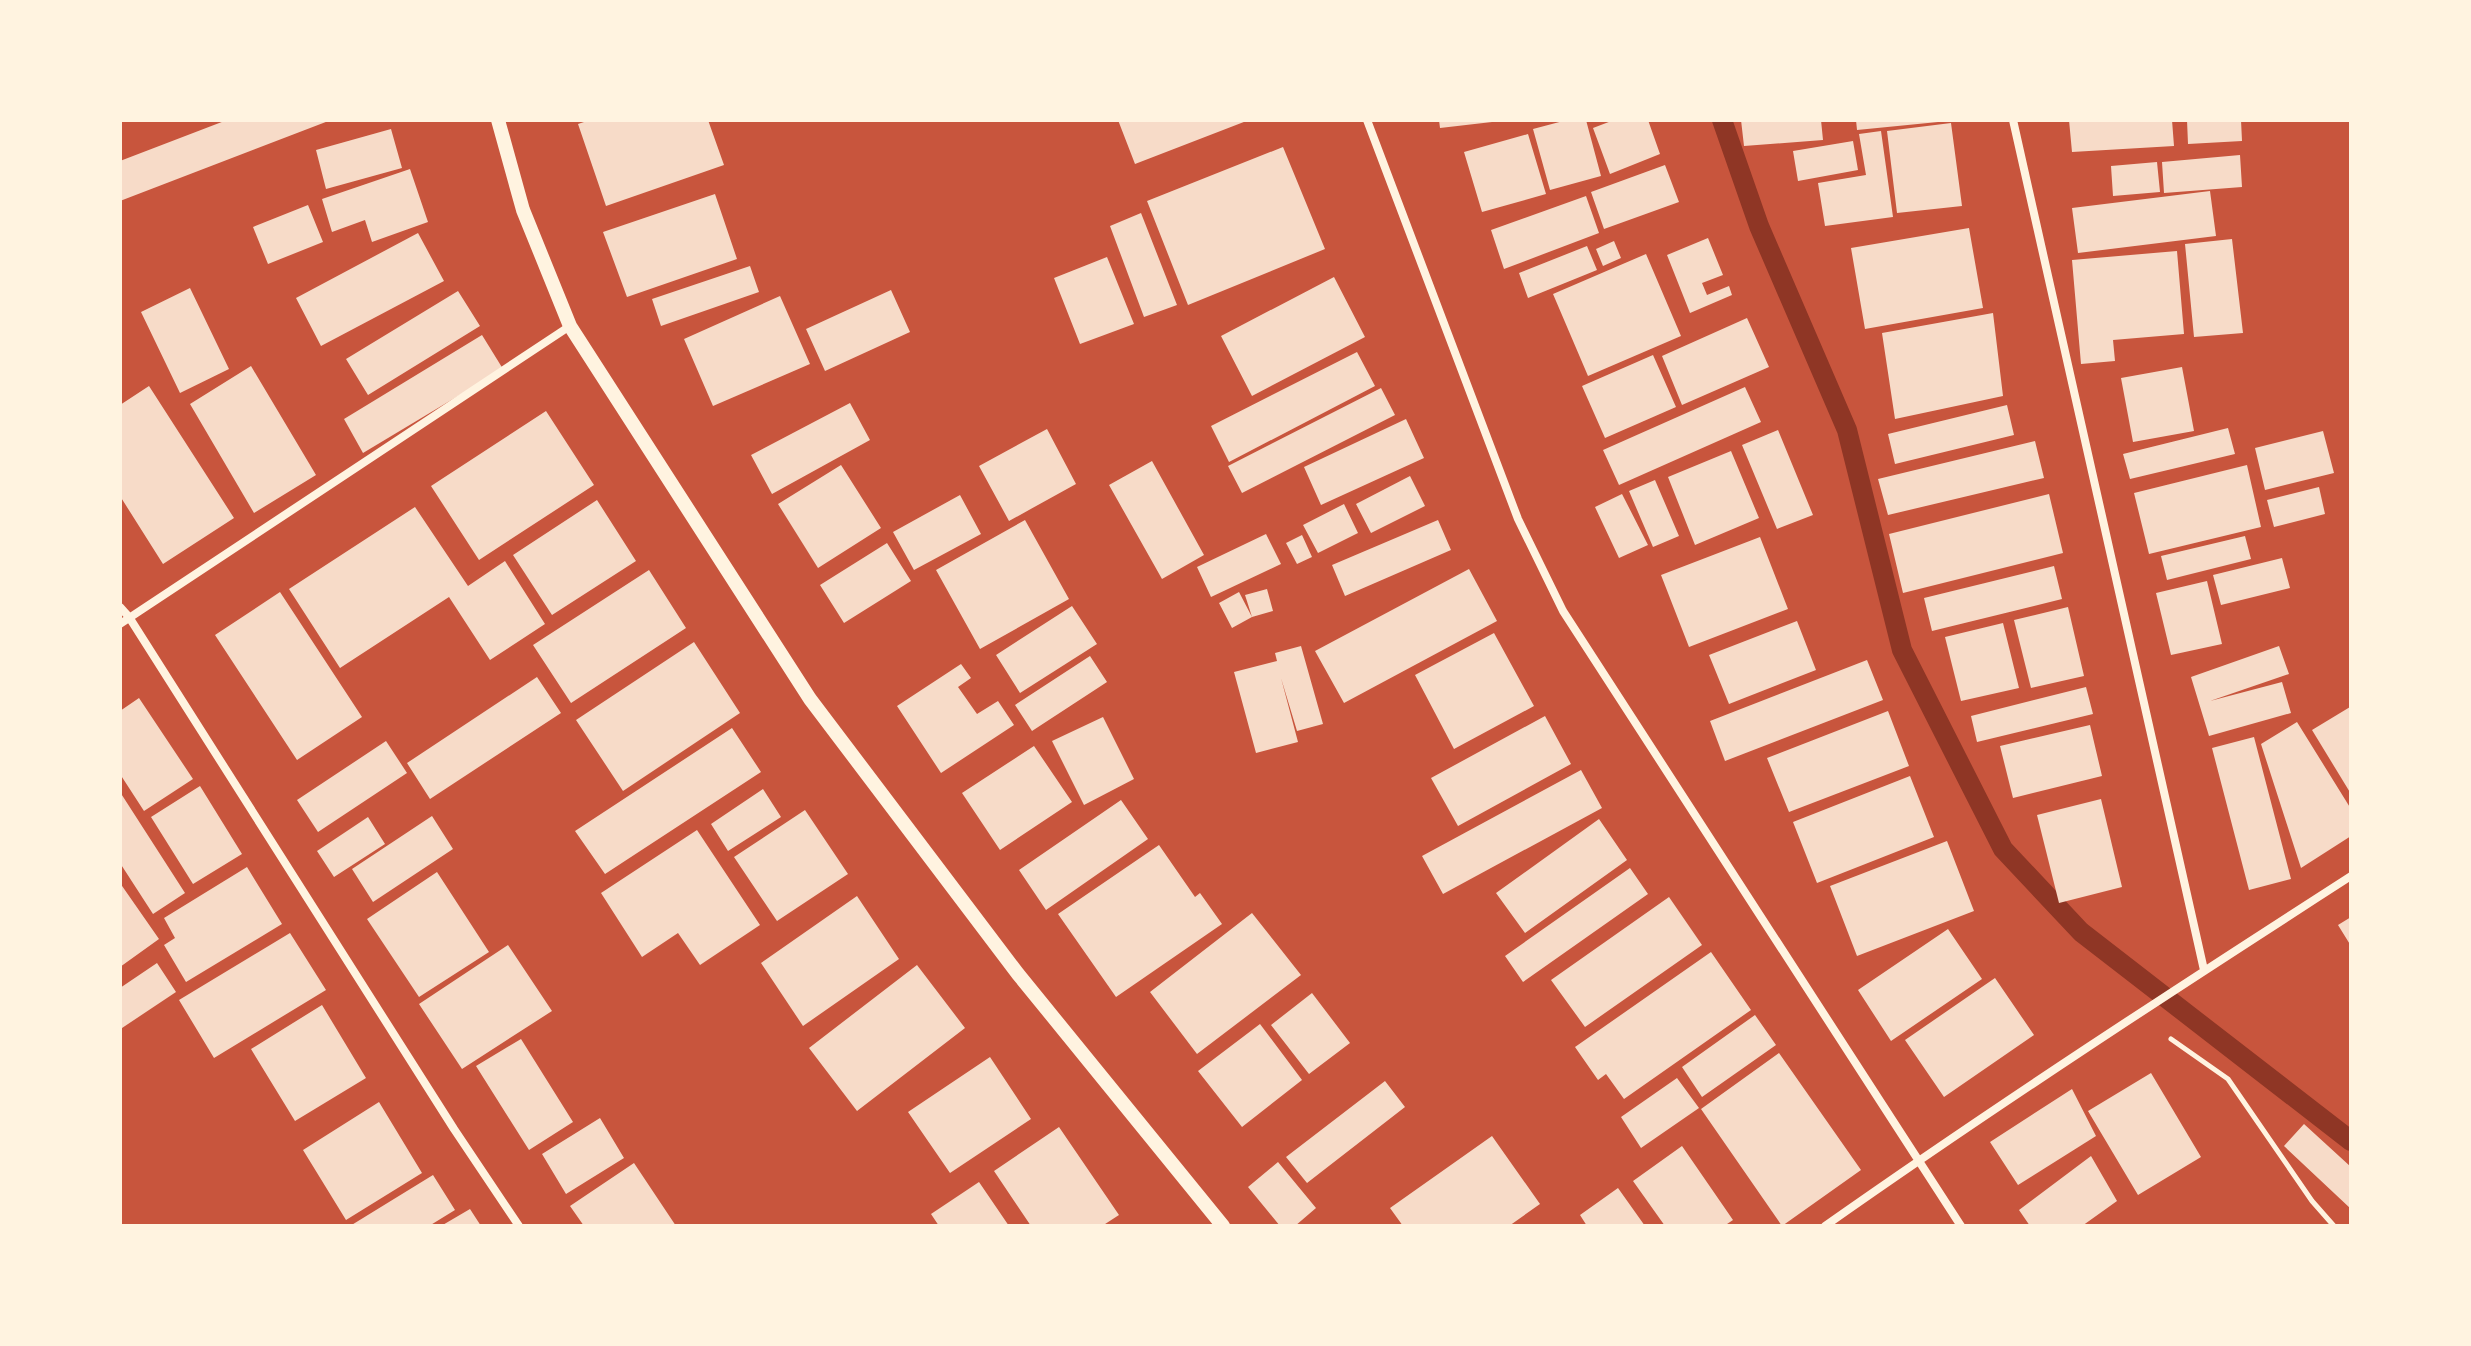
<svg xmlns="http://www.w3.org/2000/svg" width="2471" height="1346" viewBox="0 0 2471 1346" font-family="'Open Sans',sans-serif">
<style>
.lines{fill:none;stroke-linecap:round;stroke-linejoin:round}
.stream{stroke:#8f3625;stroke-width:20}
.building{fill:#f7dbc8}
.path{stroke:#fff3e0;stroke-width:5}
.minor{stroke:#fff3e0;stroke-width:8}
.tertiary{stroke:#fff3e0;stroke-width:14}
</style>
<rect width="100%" height="100%" fill="#c8553d"/>
<g class="lines">
<!-- stream -->
<path class="stream" d="M 1722,120 L 1759,226 L 1847,430 L 1902,650 L 2003,849 L 2081,932 L 2351,1141"/>
</g>
<!-- building -->
<path class="building" d="M 227,120 L 331,120 L 120,201 L 120,161 Z
M 590,120 L 708,120 L 724,165 L 606,206 L 578,124 Z
M 1118,120 L 1249,120 L 1135,164 Z
M 1439,120 L 1491,120 L 1492,122 L 1440,128 Z
M 1567,120 L 1586,120 L 1601,176 L 1550,190 L 1533,129 Z
M 1614,120 L 1648,120 L 1660,154 L 1610,174 L 1593,128 Z
M 1741,120 L 1821,120 L 1823,140 L 1744,146 Z
M 1856,120 L 1937,120 L 1938,122 L 1857,130 Z
M 2069,120 L 2172,120 L 2174,146 L 2072,152 Z
M 2187,120 L 2241,120 L 2242,141 L 2188,144 Z
M 1951,123 L 1962,206 L 1897,213 L 1887,131 Z
M 391,129 L 402,168 L 326,189 L 316,150 Z
M 1881,131 L 1893,217 L 1825,226 L 1818,183 L 1866,175 L 1859,134 Z
M 1528,134 L 1546,194 L 1482,212 L 1464,152 Z
M 1853,141 L 1858,170 L 1798,181 L 1793,151 Z
M 1283,147 L 1325,249 L 1188,305 L 1147,201 Z
M 2240,155 L 2242,187 L 2164,193 L 2162,162 Z
M 2157,162 L 2160,192 L 2113,196 L 2111,166 Z
M 1665,165 L 1679,202 L 1604,229 L 1591,192 Z
M 410,169 L 428,222 L 372,242 L 365,220 L 332,232 L 322,199 Z
M 2210,191 L 2216,236 L 2078,253 L 2072,208 Z
M 715,194 L 737,259 L 627,297 L 603,232 Z
M 1586,196 L 1599,233 L 1504,269 L 1491,230 Z
M 308,205 L 323,242 L 268,264 L 253,227 Z
M 1141,213 L 1177,305 L 1144,317 L 1110,226 Z
M 1969,228 L 1983,308 L 1865,329 L 1851,248 Z
M 418,233 L 444,281 L 321,346 L 296,298 Z
M 1708,238 L 1723,275 L 1702,283 L 1707,295 L 1729,286 L 1732,295 L 1690,313 L 1667,255 Z
M 2232,239 L 2243,333 L 2194,337 L 2185,244 Z
M 1614,241 L 1621,258 L 1603,266 L 1596,249 Z
M 1587,246 L 1597,270 L 1528,298 L 1519,273 Z
M 2177,251 L 2184,334 L 2113,340 L 2115,361 L 2081,364 L 2072,260 Z
M 1646,254 L 1681,336 L 1588,376 L 1553,294 Z
M 1107,257 L 1134,324 L 1080,344 L 1054,278 Z
M 750,266 L 759,292 L 661,326 L 652,299 Z
M 1334,277 L 1365,337 L 1252,396 L 1221,336 Z
M 190,288 L 229,369 L 180,393 L 141,312 Z
M 891,290 L 910,332 L 825,371 L 806,329 Z
M 458,291 L 480,326 L 368,395 L 346,359 Z
M 780,296 L 810,364 L 713,406 L 684,339 Z
M 1993,313 L 2003,396 L 1895,419 L 1882,333 Z
M 1747,318 L 1769,367 L 1682,405 L 1662,356 Z
M 482,335 L 503,369 L 363,453 L 344,419 Z
M 1357,352 L 1375,386 L 1229,462 L 1211,426 Z
M 1653,355 L 1676,407 L 1605,438 L 1582,386 Z
M 251,366 L 316,475 L 254,513 L 190,404 Z
M 2182,367 L 2194,431 L 2133,442 L 2121,378 Z
M 149,386 L 234,518 L 163,564 L 120,496 L 120,405 Z
M 1745,387 L 1761,422 L 1619,485 L 1603,450 Z
M 1381,388 L 1395,415 L 1242,493 L 1228,466 Z
M 850,403 L 870,440 L 772,494 L 751,455 Z
M 2007,405 L 2014,435 L 1895,464 L 1888,434 Z
M 546,411 L 594,485 L 479,560 L 431,486 Z
M 1406,419 L 1424,458 L 1321,505 L 1304,467 Z
M 2228,428 L 2235,454 L 2130,479 L 2123,454 Z
M 1047,429 L 1076,484 L 1009,521 L 979,466 Z
M 1778,430 L 1813,515 L 1777,529 L 1742,445 Z
M 2323,431 L 2334,473 L 2265,490 L 2255,448 Z
M 2035,441 L 2044,478 L 1888,515 L 1878,479 Z
M 1731,451 L 1759,518 L 1695,545 L 1668,477 Z
M 1152,461 L 1204,555 L 1162,579 L 1109,485 Z
M 841,465 L 881,528 L 818,568 L 778,504 Z
M 2247,465 L 2261,527 L 2149,554 L 2134,493 Z
M 1410,476 L 1425,506 L 1371,533 L 1356,504 Z
M 1655,480 L 1679,536 L 1653,547 L 1629,491 Z
M 2319,487 L 2325,514 L 2274,527 L 2267,500 Z
M 1622,494 L 1648,545 L 1619,558 L 1595,507 Z
M 2049,494 L 2063,553 L 1903,593 L 1889,534 Z
M 960,495 L 981,534 L 914,570 L 893,532 Z
M 597,500 L 636,561 L 552,615 L 513,555 Z
M 1344,504 L 1358,533 L 1318,553 L 1303,525 Z
M 415,507 L 468,586 L 505,561 L 545,624 L 490,660 L 449,597 L 340,668 L 289,589 Z
M 1025,520 L 1069,599 L 980,649 L 936,570 Z
M 1438,520 L 1451,550 L 1345,596 L 1332,565 Z
M 1266,534 L 1281,564 L 1211,597 L 1197,567 Z
M 1302,535 L 1312,557 L 1297,564 L 1286,543 Z
M 2245,536 L 2251,559 L 2167,580 L 2161,556 Z
M 1760,537 L 1788,609 L 1689,647 L 1661,575 Z
M 887,543 L 911,581 L 844,623 L 820,585 Z
M 2282,558 L 2290,588 L 2221,605 L 2213,575 Z
M 2054,566 L 2062,599 L 1932,631 L 1924,598 Z
M 1469,569 L 1497,621 L 1344,703 L 1315,651 Z
M 649,570 L 686,628 L 571,703 L 533,645 Z
M 2207,581 L 2222,644 L 2171,655 L 2156,593 Z
M 1267,589 L 1273,611 L 1252,617 L 1232,628 L 1219,603 L 1239,592 L 1252,617 L 1245,595 Z
M 280,592 L 362,717 L 297,760 L 215,635 Z
M 1072,606 L 1097,644 L 1020,693 L 996,655 Z
M 2068,607 L 2084,676 L 2031,688 L 2014,620 Z
M 1797,621 L 1816,670 L 1729,704 L 1709,655 Z
M 2003,623 L 2019,688 L 1961,701 L 1945,637 Z
M 1494,633 L 1534,706 L 1454,749 L 1415,675 Z
M 694,642 L 740,713 L 623,791 L 576,720 Z
M 1301,646 L 1323,724 L 1297,731 L 1281,678 L 1298,742 L 1256,753 L 1234,672 L 1277,661 L 1275,653 Z
M 2279,646 L 2289,674 L 2210,701 L 2282,682 L 2291,713 L 2209,736 L 2191,677 Z
M 1090,656 L 1107,682 L 1032,731 L 1015,705 Z
M 1867,660 L 1883,700 L 1725,761 L 1710,721 Z
M 961,664 L 971,678 L 958,687 L 977,714 L 998,701 L 1014,725 L 941,773 L 897,706 Z
M 537,677 L 561,713 L 430,799 L 407,763 Z
M 2086,687 L 2093,714 L 1977,742 L 1971,716 Z
M 139,698 L 193,779 L 144,811 L 120,774 L 120,711 Z
M 2350,707 L 2351,710 L 2351,794 L 2312,730 Z
M 1888,711 L 1909,766 L 1789,812 L 1767,758 Z
M 1545,716 L 1571,764 L 1458,826 L 1431,778 Z
M 1103,717 L 1134,779 L 1084,805 L 1052,741 Z
M 2297,722 L 2351,809 L 2351,836 L 2301,868 L 2261,744 Z
M 2090,725 L 2102,776 L 2013,798 L 2000,746 Z
M 732,728 L 761,772 L 605,874 L 575,831 Z
M 2254,737 L 2291,879 L 2249,890 L 2212,748 Z
M 386,741 L 407,773 L 318,832 L 297,800 Z
M 1034,746 L 1072,802 L 1000,850 L 962,793 Z
M 1581,770 L 1602,808 L 1443,894 L 1422,856 Z
M 1910,776 L 1934,837 L 1817,883 L 1793,822 Z
M 200,786 L 242,854 L 193,884 L 151,817 Z
M 763,789 L 781,817 L 728,851 L 711,824 Z
M 120,792 L 185,893 L 153,914 L 120,863 Z
M 2101,799 L 2122,887 L 2059,903 L 2037,815 Z
M 1121,800 L 1148,839 L 1046,910 L 1019,870 Z
M 805,810 L 848,874 L 777,921 L 734,857 Z
M 432,816 L 453,849 L 373,902 L 352,869 Z
M 368,817 L 385,844 L 334,877 L 317,851 Z
M 1599,819 L 1627,860 L 1525,933 L 1496,893 Z
M 697,830 L 760,925 L 700,965 L 678,933 L 642,957 L 601,893 Z
M 1947,841 L 1974,911 L 1857,956 L 1830,886 Z
M 1159,845 L 1195,897 L 1200,893 L 1222,924 L 1116,997 L 1058,914 Z
M 247,867 L 282,924 L 186,982 L 164,945 L 175,938 L 164,918 Z
M 1630,868 L 1648,894 L 1523,982 L 1505,956 Z
M 437,872 L 489,952 L 419,997 L 367,919 Z
M 120,883 L 159,939 L 120,967 Z
M 857,896 L 899,959 L 803,1026 L 761,963 Z
M 1669,897 L 1702,945 L 1585,1027 L 1551,980 Z
M 1252,913 L 1301,975 L 1197,1054 L 1150,992 Z
M 2351,917 L 2351,946 L 2338,925 Z
M 1948,929 L 1982,979 L 1891,1041 L 1858,990 Z
M 290,933 L 326,990 L 214,1058 L 179,1000 Z
M 508,945 L 552,1011 L 462,1069 L 419,1004 Z
M 1711,952 L 1751,1010 L 1624,1099 L 1606,1074 L 1598,1080 L 1575,1047 Z
M 157,963 L 176,992 L 122,1028 L 120,1024 L 120,988 Z
M 917,965 L 965,1028 L 857,1111 L 809,1048 Z
M 1995,978 L 2034,1035 L 1944,1097 L 1905,1040 Z
M 1312,993 L 1350,1043 L 1309,1074 L 1271,1025 Z
M 322,1005 L 366,1078 L 295,1121 L 251,1049 Z
M 1755,1015 L 1776,1045 L 1702,1097 L 1682,1067 Z
M 1260,1024 L 1302,1080 L 1242,1127 L 1198,1071 Z
M 521,1039 L 573,1122 L 529,1150 L 476,1066 Z
M 1779,1053 L 1861,1170 L 1782,1226 L 1701,1109 Z
M 990,1057 L 1031,1119 L 950,1173 L 908,1112 Z
M 2151,1073 L 2201,1157 L 2138,1195 L 2088,1111 Z
M 1677,1078 L 1699,1108 L 1641,1148 L 1621,1117 Z
M 1385,1081 L 1405,1107 L 1307,1183 L 1286,1157 Z
M 2072,1089 L 2096,1136 L 2018,1185 L 1990,1142 Z
M 379,1102 L 422,1173 L 346,1220 L 303,1150 Z
M 600,1118 L 624,1158 L 566,1194 L 542,1154 Z
M 2304,1124 L 2351,1167 L 2351,1209 L 2284,1146 Z
M 1059,1127 L 1119,1215 L 1102,1226 L 1031,1226 L 994,1171 Z
M 1492,1136 L 1540,1204 L 1509,1226 L 1403,1226 L 1390,1208 Z
M 1682,1146 L 1733,1220 L 1724,1226 L 1665,1226 L 1633,1181 Z
M 2091,1156 L 2117,1201 L 2082,1226 L 2030,1226 L 2019,1210 Z
M 1278,1162 L 1316,1208 L 1295,1226 L 1280,1226 L 1248,1187 Z
M 634,1163 L 676,1226 L 584,1226 L 570,1206 Z
M 433,1175 L 455,1210 L 429,1226 L 350,1226 Z
M 979,1182 L 1009,1226 L 939,1226 L 931,1214 Z
M 1618,1188 L 1645,1226 L 1587,1226 L 1580,1215 Z
M 470,1209 L 481,1226 L 441,1226 Z"/>
<g class="lines">
<!-- path -->
<path class="path" d="M 2171,1039 L 2228,1079 L 2312,1201 L 2334,1226"/>
<!-- minor -->
<path class="minor" d="M 1367,120 L 1518,519 L 1563,611 L 1961,1226
M 2013,120 L 2204,970
M 120,607 L 129,617 L 454,1129 L 519,1226
M 120,624 L 570,326
M 1825,1226 C 1997,1105 2174,990 2351,876"/>
<!-- tertiary -->
<path class="tertiary" d="M 498,120 L 523,210 L 570,326 L 810,699 L 1018,974 L 1223,1226"/>
</g>
<!-- border -->
<rect width="2471" height="1346" fill="none" stroke="#fff3e0" stroke-width="244"/>
</svg>
